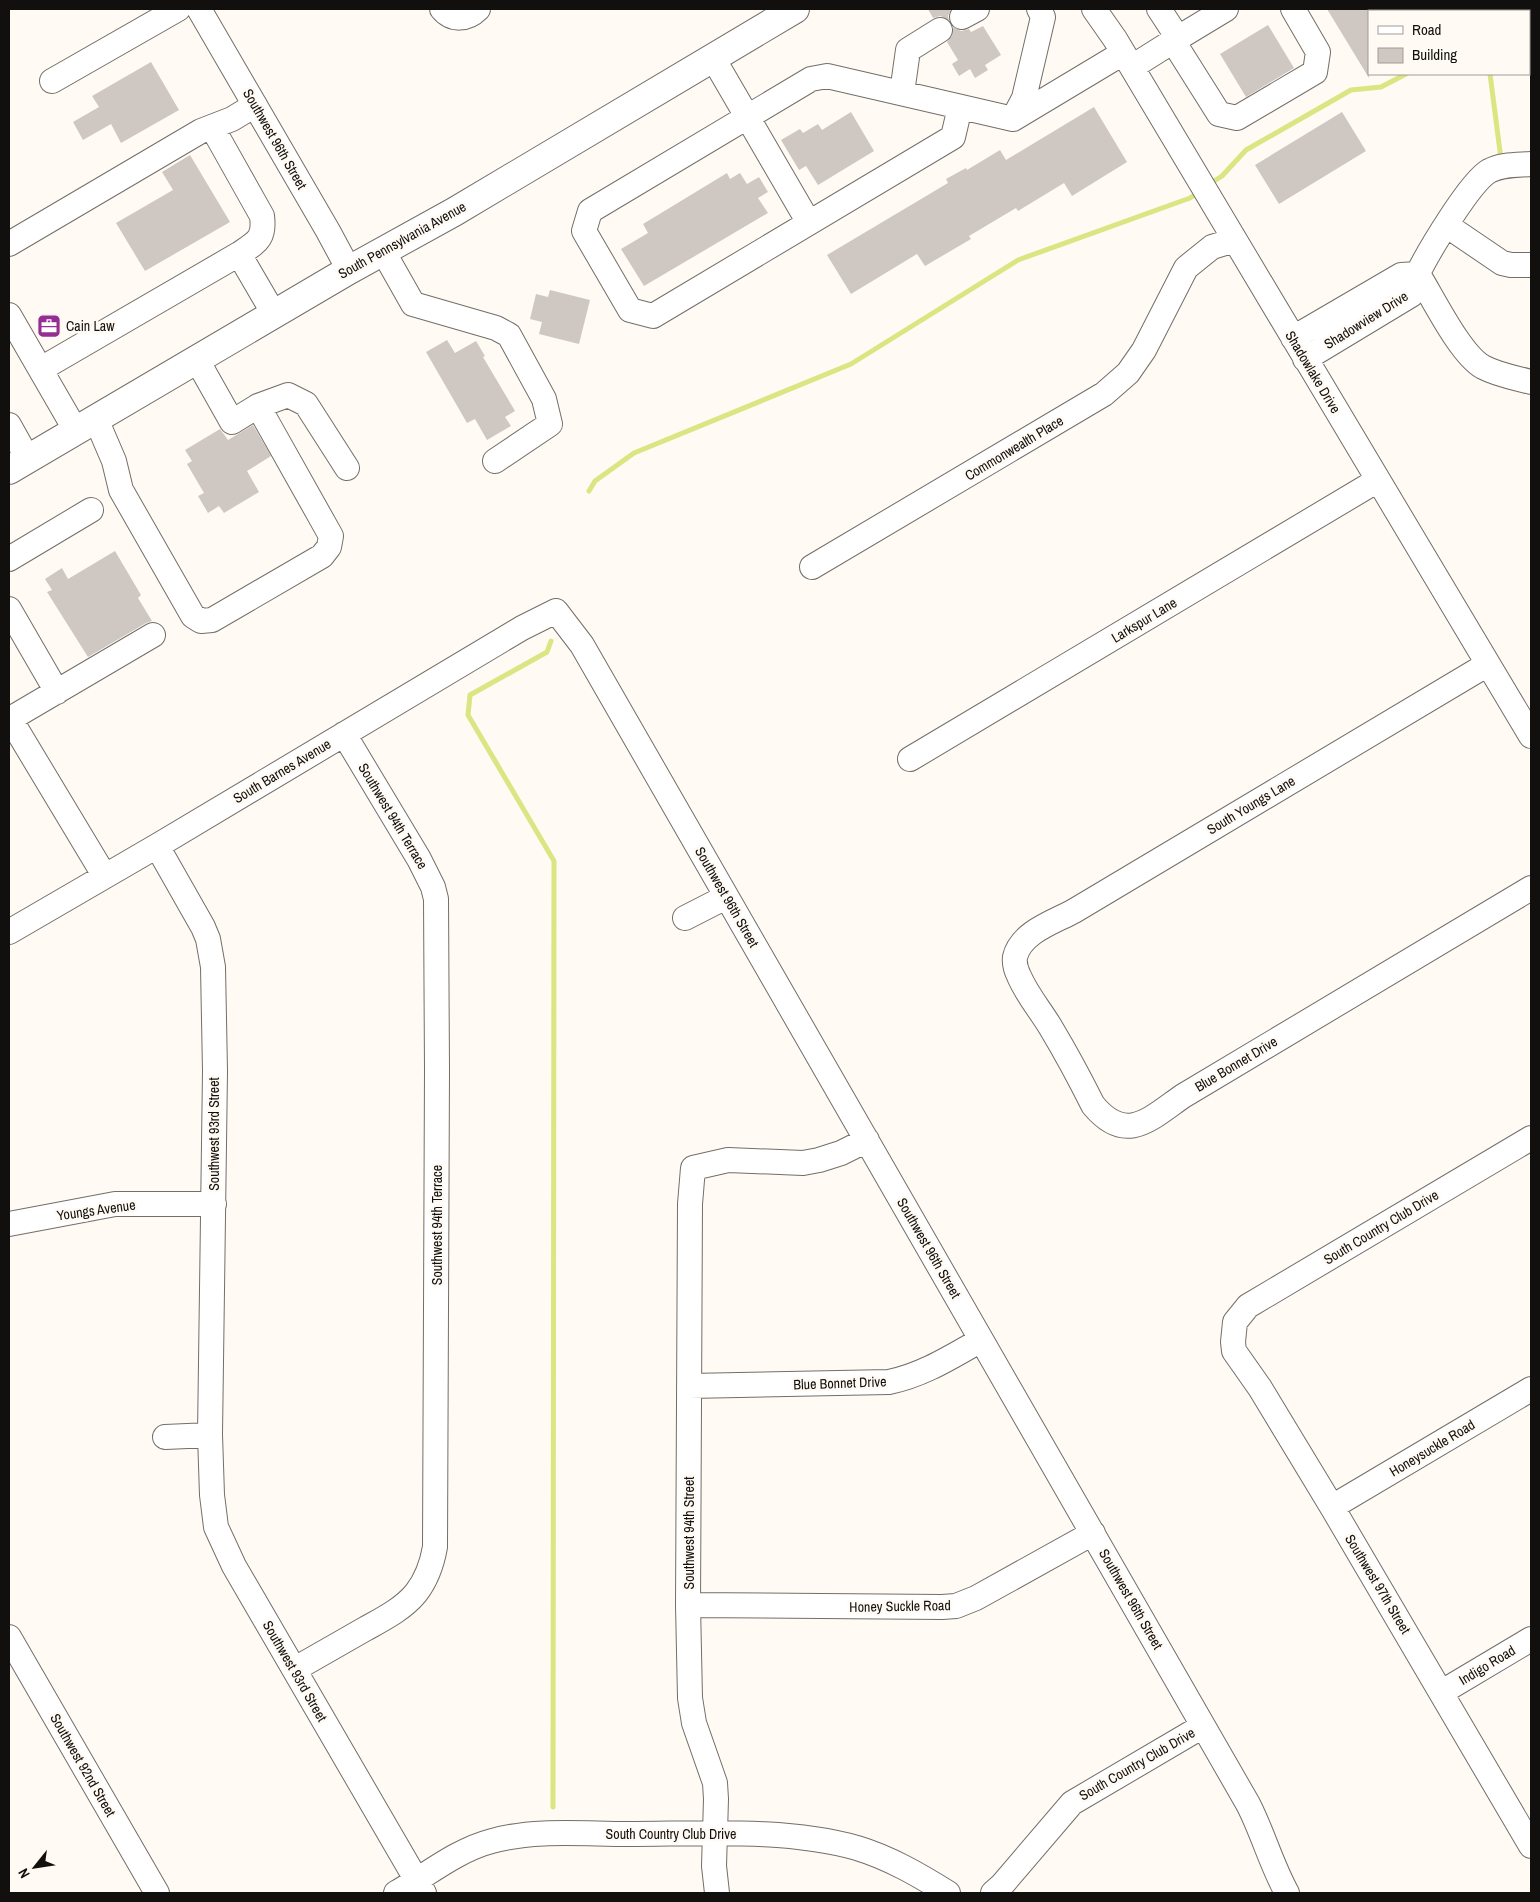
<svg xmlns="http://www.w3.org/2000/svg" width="1540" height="1902" viewBox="0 0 1540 1902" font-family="'Archivo Narrow',sans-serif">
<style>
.water{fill:#dbe582}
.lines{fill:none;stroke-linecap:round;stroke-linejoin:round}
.stream{stroke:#dbe582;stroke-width:5}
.building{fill:#cfc7c2}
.minor-casing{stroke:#746e68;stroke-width:26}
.major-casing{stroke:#746e68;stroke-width:30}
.minor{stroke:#fff;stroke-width:24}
.major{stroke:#fff;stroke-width:28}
.labels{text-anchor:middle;stroke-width:5;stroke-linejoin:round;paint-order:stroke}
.street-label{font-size:14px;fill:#12100e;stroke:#fffaf4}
.poi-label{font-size:14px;fill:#12100e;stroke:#fffaf4;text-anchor:start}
</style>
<rect width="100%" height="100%" fill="#fffaf4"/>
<!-- water -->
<path class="water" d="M 1402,9 L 1518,9 L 1514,11 L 1403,11 Z"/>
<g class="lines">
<!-- stream -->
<path class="stream" d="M 1490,74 L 1501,159
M 1208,185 L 1222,176 L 1246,150 L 1351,90 L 1381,87 L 1406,74
M 589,491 L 595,481 L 634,453 L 851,364 L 1018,260 L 1190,198 L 1199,192
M 551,641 L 547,652 L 470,695 L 468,715 L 554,861 L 553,1807"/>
</g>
<!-- building -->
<path class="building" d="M 928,9 L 951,9 L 948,16 L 949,20 L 940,16 L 933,18 Z
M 1327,9 L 1369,9 L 1369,78 Z
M 1268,25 L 1294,68 L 1246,97 L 1220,54 Z
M 983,26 L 1001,55 L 985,65 L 988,70 L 975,78 L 970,69 L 959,76 L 952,64 L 958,60 L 947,42 L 952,36 L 953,27 L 961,31 L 969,29 L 971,32 Z
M 151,62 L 179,110 L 121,143 L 111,124 L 83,140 L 73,122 L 99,107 L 92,96 Z
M 1094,107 L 1127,162 L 1072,196 L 1064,183 L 1018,211 L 1016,208 L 969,236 L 971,239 L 925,266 L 917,254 L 851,294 L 827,255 L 948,183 L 946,179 L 966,168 L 967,170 L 1000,150 L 1006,160 Z
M 851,112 L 874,151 L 818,185 L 806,166 L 799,170 L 781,140 L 800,129 L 803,133 L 818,124 L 822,130 Z
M 1342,112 L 1366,151 L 1279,204 L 1255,165 Z
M 190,155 L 230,222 L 145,271 L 116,223 L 173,190 L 162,172 Z
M 727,173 L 730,179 L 740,173 L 747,184 L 759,177 L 768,192 L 758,198 L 768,213 L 644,286 L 621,249 L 648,233 L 643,224 Z
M 550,290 L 590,300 L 579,344 L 539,334 L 542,322 L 530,319 L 536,294 L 548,297 Z
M 447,340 L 455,353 L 476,341 L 485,356 L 483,357 L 515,411 L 505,417 L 511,426 L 487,440 L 475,419 L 467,423 L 426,352 Z
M 253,425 L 271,456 L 247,471 L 259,492 L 224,513 L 219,506 L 208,513 L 198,496 L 204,493 L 187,464 L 192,461 L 185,450 L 220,429 L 228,440 Z
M 115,551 L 141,595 L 138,598 L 152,621 L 146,623 L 88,657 L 47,592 L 52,590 L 45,579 L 62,568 L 68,579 Z"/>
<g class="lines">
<!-- minor casing -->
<g class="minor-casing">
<path id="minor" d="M 199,9 L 328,231 L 349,270
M 442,9 C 452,21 467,20 478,9
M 1094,9 L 1115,39 L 1531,736
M 962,17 L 977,9
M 1178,38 L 1226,9
M 1173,41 L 1219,114 L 1237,118 L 1315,72 L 1318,52 L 1293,9
M 713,58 L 809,223
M 1132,67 L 1178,38 L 1159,9
M 52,81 L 178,9
M 902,93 L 908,50 L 940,30
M 960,107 L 953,137 L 653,316 L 630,310 L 584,231 L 590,211 L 811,79 L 827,76 L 1013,119 L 1024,98 L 1043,17 L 1039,9
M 1013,119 L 1123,53
M 212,127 L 262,216 C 265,239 257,242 239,254 L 274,314
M 1446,225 L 1502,263 L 1511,265 L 1531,265
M 9,244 L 201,131 L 232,119 L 255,105
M 383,251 L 413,304 L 496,328 L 509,335 L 544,399 L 550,424 L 495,461
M 1418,274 C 1433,298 1460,354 1483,367 C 1498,375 1516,378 1531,382
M 9,315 L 76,431
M 1293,338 L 1401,275 L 1418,274
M 1305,359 L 1411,295 C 1413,287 1415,279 1418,273 C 1429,251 1470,182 1489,171 C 1502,164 1517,165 1531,164
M 41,369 L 239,254
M 258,406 L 288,395 L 306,404 L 347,468
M 96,419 L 114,461 L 121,490 L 193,616 L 201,621 L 212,620 L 322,556 L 329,547 L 331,536 L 258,406 L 232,422 L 197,360
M 9,425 L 28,459
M 9,559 L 91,510
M 812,567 L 1104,394 L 1128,373 L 1144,350 L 1186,268 L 1212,247 L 1235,240
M 9,609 L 57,692
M 1488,664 L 1074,911 C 1054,922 1021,932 1015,957 C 1014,964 1016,970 1019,976 C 1027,995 1041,1011 1051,1028 C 1066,1053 1080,1079 1093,1105 C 1126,1145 1150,1119 1183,1096 L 1531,888
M 9,717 L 104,875
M 10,719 L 153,635
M 910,759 L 1378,480
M 157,846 L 203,927 L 208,939 L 213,967 L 215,1071 L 210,1435 L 212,1495 L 216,1527 L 234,1566 L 424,1893
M 685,918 L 726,897
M 9,932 L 157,846 L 522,628 L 556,611 L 582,645 L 1248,1804 C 1263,1833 1271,1864 1287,1893
M 1531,1138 L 1248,1306 L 1235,1322 L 1233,1342 L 1234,1351 L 1260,1388 L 1332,1507 L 1531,1846
M 9,1224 L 115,1204 L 214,1204
M 689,1386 L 889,1382 C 923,1375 951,1357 981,1340
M 165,1437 L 210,1435
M 1332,1507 L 1531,1389
M 688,1605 L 942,1607 L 956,1606 L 976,1598 L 1093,1533
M 9,1637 L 157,1893
M 295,1669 C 318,1656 342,1642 365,1629 C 383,1619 403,1609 416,1593 C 427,1579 432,1564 435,1547 L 437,1070 L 436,899 L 433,887 L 419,859 L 344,734
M 1442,1692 L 1531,1639
M 396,1893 C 427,1875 457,1850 492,1841 C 535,1829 583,1834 628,1834 C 702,1834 785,1828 857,1848 C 890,1858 919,1875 948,1893
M 717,1893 L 714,1866 L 716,1799 L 715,1783 L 694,1723 L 690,1698 L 688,1605 L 690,1204 L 693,1168 L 728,1160 L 803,1163 L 819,1160 L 841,1153 L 867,1140
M 993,1893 L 1002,1885 L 1072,1803 L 1203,1726"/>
</g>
<!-- major casing -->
<g class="major-casing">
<path id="major" d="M 9,470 L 349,270 L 454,212 L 795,9"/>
</g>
<!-- minor -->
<use href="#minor" class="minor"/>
<!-- major -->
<use href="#major" class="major"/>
</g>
<!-- icons -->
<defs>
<g id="office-square" transform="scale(1.25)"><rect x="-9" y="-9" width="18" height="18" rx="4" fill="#942e92" stroke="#fffaf4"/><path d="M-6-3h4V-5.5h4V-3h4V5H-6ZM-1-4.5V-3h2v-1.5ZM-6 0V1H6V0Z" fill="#fff"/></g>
</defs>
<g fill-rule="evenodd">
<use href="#office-square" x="49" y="326"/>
</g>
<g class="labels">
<!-- street labels -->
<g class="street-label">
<text transform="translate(275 139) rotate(60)" y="5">Southwest 96th Street</text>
<text transform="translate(402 240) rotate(-29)" y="5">South Pennsylvania Avenue</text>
<text transform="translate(1366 320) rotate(-32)" y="5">Shadowview Drive</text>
<text transform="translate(1313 372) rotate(59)" y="5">Shadowlake Drive</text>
<text transform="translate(1014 448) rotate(-31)" y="5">Commonwealth Place</text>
<text transform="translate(1144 620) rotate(-31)" y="5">Larkspur Lane</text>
<text transform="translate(282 771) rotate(-31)" y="5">South Barnes Avenue</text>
<text transform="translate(1251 805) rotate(-31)" y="5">South Youngs Lane</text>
<text transform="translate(393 816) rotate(59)" y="5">Southwest 94th Terrace</text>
<text transform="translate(727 897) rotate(60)" y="5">Southwest 96th Street</text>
<text transform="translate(1236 1064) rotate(-31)" y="5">Blue Bonnet Drive</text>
<text transform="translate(214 1134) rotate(-90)" y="5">Southwest 93rd Street</text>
<text transform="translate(96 1210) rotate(-8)" y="5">Youngs Avenue</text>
<text transform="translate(437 1225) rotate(-90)" y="5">Southwest 94th Terrace</text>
<text transform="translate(1381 1227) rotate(-31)" y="5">South Country Club Drive</text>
<text transform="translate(929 1248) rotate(60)" y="5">Southwest 96th Street</text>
<text transform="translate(840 1383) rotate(-2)" y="5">Blue Bonnet Drive</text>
<text transform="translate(1432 1448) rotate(-31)" y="5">Honeysuckle Road</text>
<text transform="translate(689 1533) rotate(-90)" y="5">Southwest 94th Street</text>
<text transform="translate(1378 1584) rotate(59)" y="5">Southwest 97th Street</text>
<text transform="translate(1131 1599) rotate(60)" y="5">Southwest 96th Street</text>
<text transform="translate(900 1606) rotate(-1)" y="5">Honey Suckle Road</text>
<text transform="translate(1487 1665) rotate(-31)" y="5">Indigo Road</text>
<text transform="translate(295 1671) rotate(60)" y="5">Southwest 93rd Street</text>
<text transform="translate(1137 1764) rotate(-30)" y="5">South Country Club Drive</text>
<text transform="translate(83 1765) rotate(60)" y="5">Southwest 92nd Street</text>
<text x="671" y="1839">South Country Club Drive</text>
</g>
<!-- poi labels -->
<g class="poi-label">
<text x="66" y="331">Cain Law</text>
</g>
</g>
<!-- border -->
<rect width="1540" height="1902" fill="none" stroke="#12100e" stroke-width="20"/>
<!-- legend -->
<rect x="1368" y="10" width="162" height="65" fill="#fffaf4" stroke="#a09c98"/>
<rect x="1378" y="26" width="25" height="8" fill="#ffffff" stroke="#a09c98"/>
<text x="1412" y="35" font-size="15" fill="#12100e">Road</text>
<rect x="1378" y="48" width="25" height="15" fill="#cfc7c2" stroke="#a09c98"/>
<text x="1412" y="60" font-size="15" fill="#12100e">Building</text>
<!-- north arrow -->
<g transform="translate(35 1867) rotate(240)" stroke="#fffaf4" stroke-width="4" paint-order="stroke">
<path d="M0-4L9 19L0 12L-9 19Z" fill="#12100e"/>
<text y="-8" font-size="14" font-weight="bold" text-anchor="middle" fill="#12100e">N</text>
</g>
</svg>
